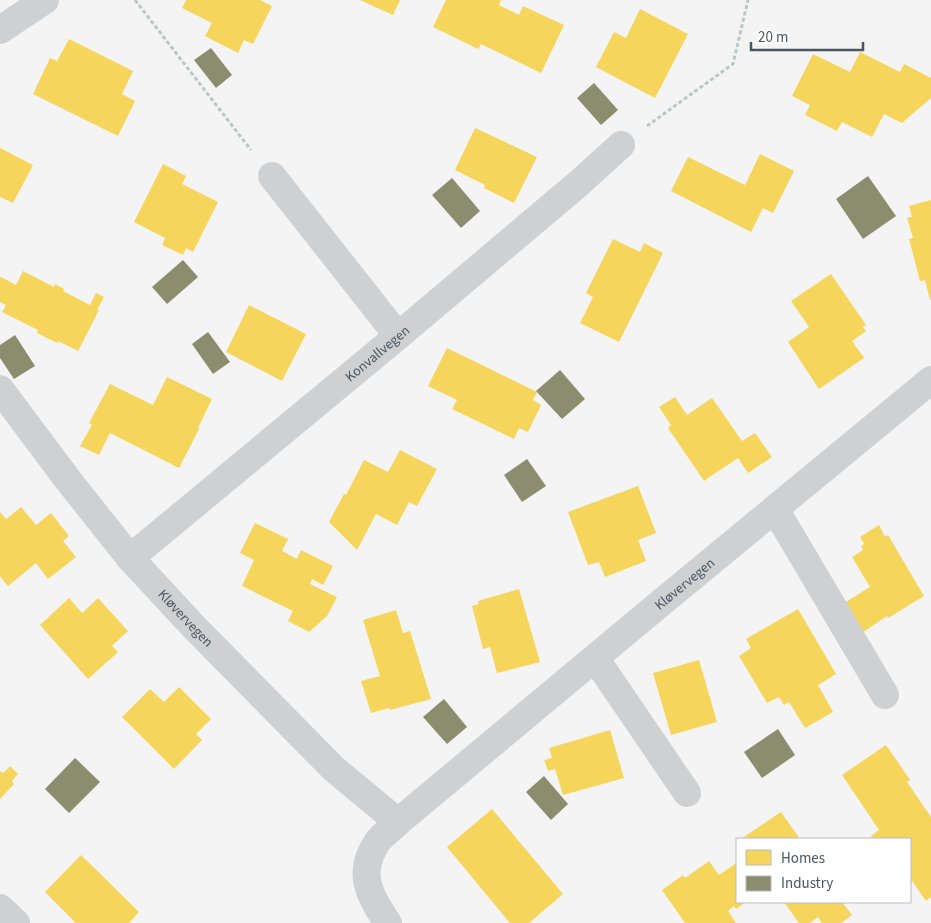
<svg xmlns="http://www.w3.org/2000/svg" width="931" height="923" viewBox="0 0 931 923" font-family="'Source Sans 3',sans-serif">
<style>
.homes{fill:#f6d55c}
.industry{fill:#8c8c6e}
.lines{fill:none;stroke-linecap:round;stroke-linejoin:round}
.path{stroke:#bcc7c4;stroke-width:3;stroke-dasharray:4 2.5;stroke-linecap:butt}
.street{stroke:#ced0d2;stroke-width:28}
.labels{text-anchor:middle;stroke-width:5;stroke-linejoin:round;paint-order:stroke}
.street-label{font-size:14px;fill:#4a5661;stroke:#fff}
</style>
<rect width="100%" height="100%" fill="#f4f4f4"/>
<!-- homes -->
<path class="homes" d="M 186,0 L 260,0 L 272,6 L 253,44 L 244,40 L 238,53 L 205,36 L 212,23 L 182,8 Z
M 360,0 L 400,0 L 393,15 Z
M 446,0 L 501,0 L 499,5 L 519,15 L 523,6 L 564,25 L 541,73 L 481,44 L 478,49 L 433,27 Z
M 640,9 L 688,34 L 655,98 L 596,67 L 614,32 L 626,38 Z
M 69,39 L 133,71 L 122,94 L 135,101 L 118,136 L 33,94 L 50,58 L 57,61 Z
M 860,52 L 900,72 L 904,64 L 931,78 L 931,98 L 902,123 L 884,114 L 872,137 L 842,122 L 837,131 L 805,115 L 810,105 L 792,96 L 813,54 L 850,72 Z
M 475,128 L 537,157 L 514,203 L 484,188 L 485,185 L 455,170 Z
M 0,148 L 33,165 L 13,203 L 0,197 Z
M 760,154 L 794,171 L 773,213 L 763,208 L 751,232 L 671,191 L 688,157 L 745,185 Z
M 163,164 L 186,176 L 182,184 L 218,202 L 193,252 L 186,248 L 183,255 L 162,245 L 165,238 L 134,222 Z
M 931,200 L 931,300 L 930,300 L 925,280 L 920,281 L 909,239 L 913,238 L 907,218 L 912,217 L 909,206 Z
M 613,239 L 640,252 L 644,243 L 663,253 L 619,342 L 580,323 L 593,297 L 586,293 Z
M 23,271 L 54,287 L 55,284 L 64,289 L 63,291 L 90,305 L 96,293 L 104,297 L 97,310 L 99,310 L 78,351 L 58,341 L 57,343 L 37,333 L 38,330 L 2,312 L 6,305 L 0,302 L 0,278 L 1,277 L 16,285 Z
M 831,274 L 866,325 L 863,327 L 866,331 L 852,341 L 864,358 L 819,389 L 788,342 L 809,327 L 791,301 Z
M 249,305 L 306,334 L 282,381 L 226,352 Z
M 447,348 L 537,392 L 533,400 L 541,405 L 528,432 L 519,428 L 514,439 L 452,409 L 457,400 L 428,386 Z
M 167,377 L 212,399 L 198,428 L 199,429 L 179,468 L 110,433 L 99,455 L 80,446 L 92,425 L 89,423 L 110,384 L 153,405 Z
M 675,397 L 687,415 L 712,398 L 742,441 L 755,433 L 772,457 L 748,473 L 738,458 L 704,481 L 668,428 L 671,425 L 659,407 Z
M 400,450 L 437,469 L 417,506 L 409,502 L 397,525 L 376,514 L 357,550 L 329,522 L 344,494 L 346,495 L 364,460 L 388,472 Z
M 638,486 L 656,533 L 638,540 L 646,561 L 605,577 L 599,562 L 588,565 L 568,512 Z
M 21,507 L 36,525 L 51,513 L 69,536 L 63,541 L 76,557 L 48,579 L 36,563 L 8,586 L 0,576 L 0,512 L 6,519 Z
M 255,523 L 288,539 L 282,551 L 297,559 L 301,550 L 333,566 L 323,585 L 312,579 L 310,584 L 337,597 L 327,616 L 309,632 L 288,621 L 293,611 L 242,586 L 254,560 L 240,553 Z
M 879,525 L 885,537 L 888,535 L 924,596 L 888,618 L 887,616 L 859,635 L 841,605 L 870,587 L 852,557 L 863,550 L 861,546 L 864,544 L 860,537 Z
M 519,589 L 540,662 L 497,673 L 490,647 L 483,649 L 472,606 L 479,604 L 478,601 Z
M 69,598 L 82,613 L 98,598 L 128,631 L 112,646 L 118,652 L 88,679 L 40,625 Z
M 798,609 L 836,674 L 818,685 L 833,712 L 805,728 L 789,702 L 784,705 L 779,697 L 767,703 L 739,656 L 751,648 L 746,639 Z
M 396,610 L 403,633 L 410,631 L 431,699 L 390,710 L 389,708 L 371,713 L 361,681 L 380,676 L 363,620 Z
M 699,660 L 717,722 L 671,735 L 653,673 Z
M 179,687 L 211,719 L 196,734 L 202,740 L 174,769 L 122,717 L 150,689 L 164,702 Z
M 610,730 L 624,778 L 563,795 L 555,769 L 548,771 L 544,760 L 552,758 L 549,748 Z
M 886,745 L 910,780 L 907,782 L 931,817 L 931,897 L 926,901 L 912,881 L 910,883 L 910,839 L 873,839 L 871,836 L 879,830 L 842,775 Z
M 10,766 L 18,774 L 12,781 L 14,784 L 0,799 L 0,771 L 3,773 Z
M 492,809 L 563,894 L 529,923 L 510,923 L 447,847 Z
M 781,812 L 800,839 L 741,839 Z
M 81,855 L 139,912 L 129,923 L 76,923 L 45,892 Z
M 709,861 L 719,875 L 735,864 L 737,867 L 737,902 L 746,902 L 736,909 L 734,906 L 728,911 L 736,923 L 685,923 L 662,890 L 683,875 L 685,878 Z
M 784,902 L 842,902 L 852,915 L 841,923 L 822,923 L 818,917 L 810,923 L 799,923 Z"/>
<!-- industry -->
<path class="industry" d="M 211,48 L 232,75 L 216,88 L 194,60 Z
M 594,83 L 618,110 L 601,125 L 577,98 Z
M 868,176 L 896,216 L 863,239 L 836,199 Z
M 452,178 L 480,211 L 461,228 L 432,195 Z
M 183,260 L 198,277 L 167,304 L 152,287 Z
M 208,332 L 230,362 L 213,374 L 192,344 Z
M 15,335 L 35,366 L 14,379 L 0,358 L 0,345 Z
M 560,370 L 585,399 L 562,419 L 536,391 Z
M 527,459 L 546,486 L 522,502 L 504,475 Z
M 444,699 L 467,727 L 447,744 L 423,717 Z
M 778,729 L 795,755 L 762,778 L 744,752 Z
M 75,758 L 100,782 L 69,813 L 45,789 Z
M 544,776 L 568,804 L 551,820 L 526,792 Z"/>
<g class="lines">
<!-- path -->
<path class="path" d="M 135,0 L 251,150
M 647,126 L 733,64 L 748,0"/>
<!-- street -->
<g class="street">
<path d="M 0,30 L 45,0"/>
<path d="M 272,176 L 398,336"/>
<path id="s1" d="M 0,389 L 68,480 L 130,558 L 194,627 L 334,769 L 398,822"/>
<path d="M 775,509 L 885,695"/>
<path id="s2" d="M 130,558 L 398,336 L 578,184 L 621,145"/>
<path d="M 595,658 L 687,793"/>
<path d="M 0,908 L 16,923"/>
<path id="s3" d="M 388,923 C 369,895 356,872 378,841 C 384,834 392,828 398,822 L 662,602 L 931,380"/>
</g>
</g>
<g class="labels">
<!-- street labels -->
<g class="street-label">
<text dy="5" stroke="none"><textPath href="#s2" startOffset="321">Konvallvegen</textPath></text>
<text dy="5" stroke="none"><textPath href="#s3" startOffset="490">Kløvervegen</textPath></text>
<text dy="5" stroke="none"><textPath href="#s1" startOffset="295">Kløvervegen</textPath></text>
</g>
</g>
<!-- legend -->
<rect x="736" y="838" width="175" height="65" fill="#ffffff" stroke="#b7bbc0"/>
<rect x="746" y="850" width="25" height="15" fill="#f6d55c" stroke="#b7bbc0"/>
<text x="781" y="863" font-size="15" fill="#4a5661">Homes</text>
<rect x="746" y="876" width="25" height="15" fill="#8c8c6e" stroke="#b7bbc0"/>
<text x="781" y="888" font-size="15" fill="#4a5661">Industry</text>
<!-- scale -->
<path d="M751 42v8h112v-8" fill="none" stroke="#4a5661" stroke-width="2.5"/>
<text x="758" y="42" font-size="15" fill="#4a5661" stroke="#ffffff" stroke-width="4" paint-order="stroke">20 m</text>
</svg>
